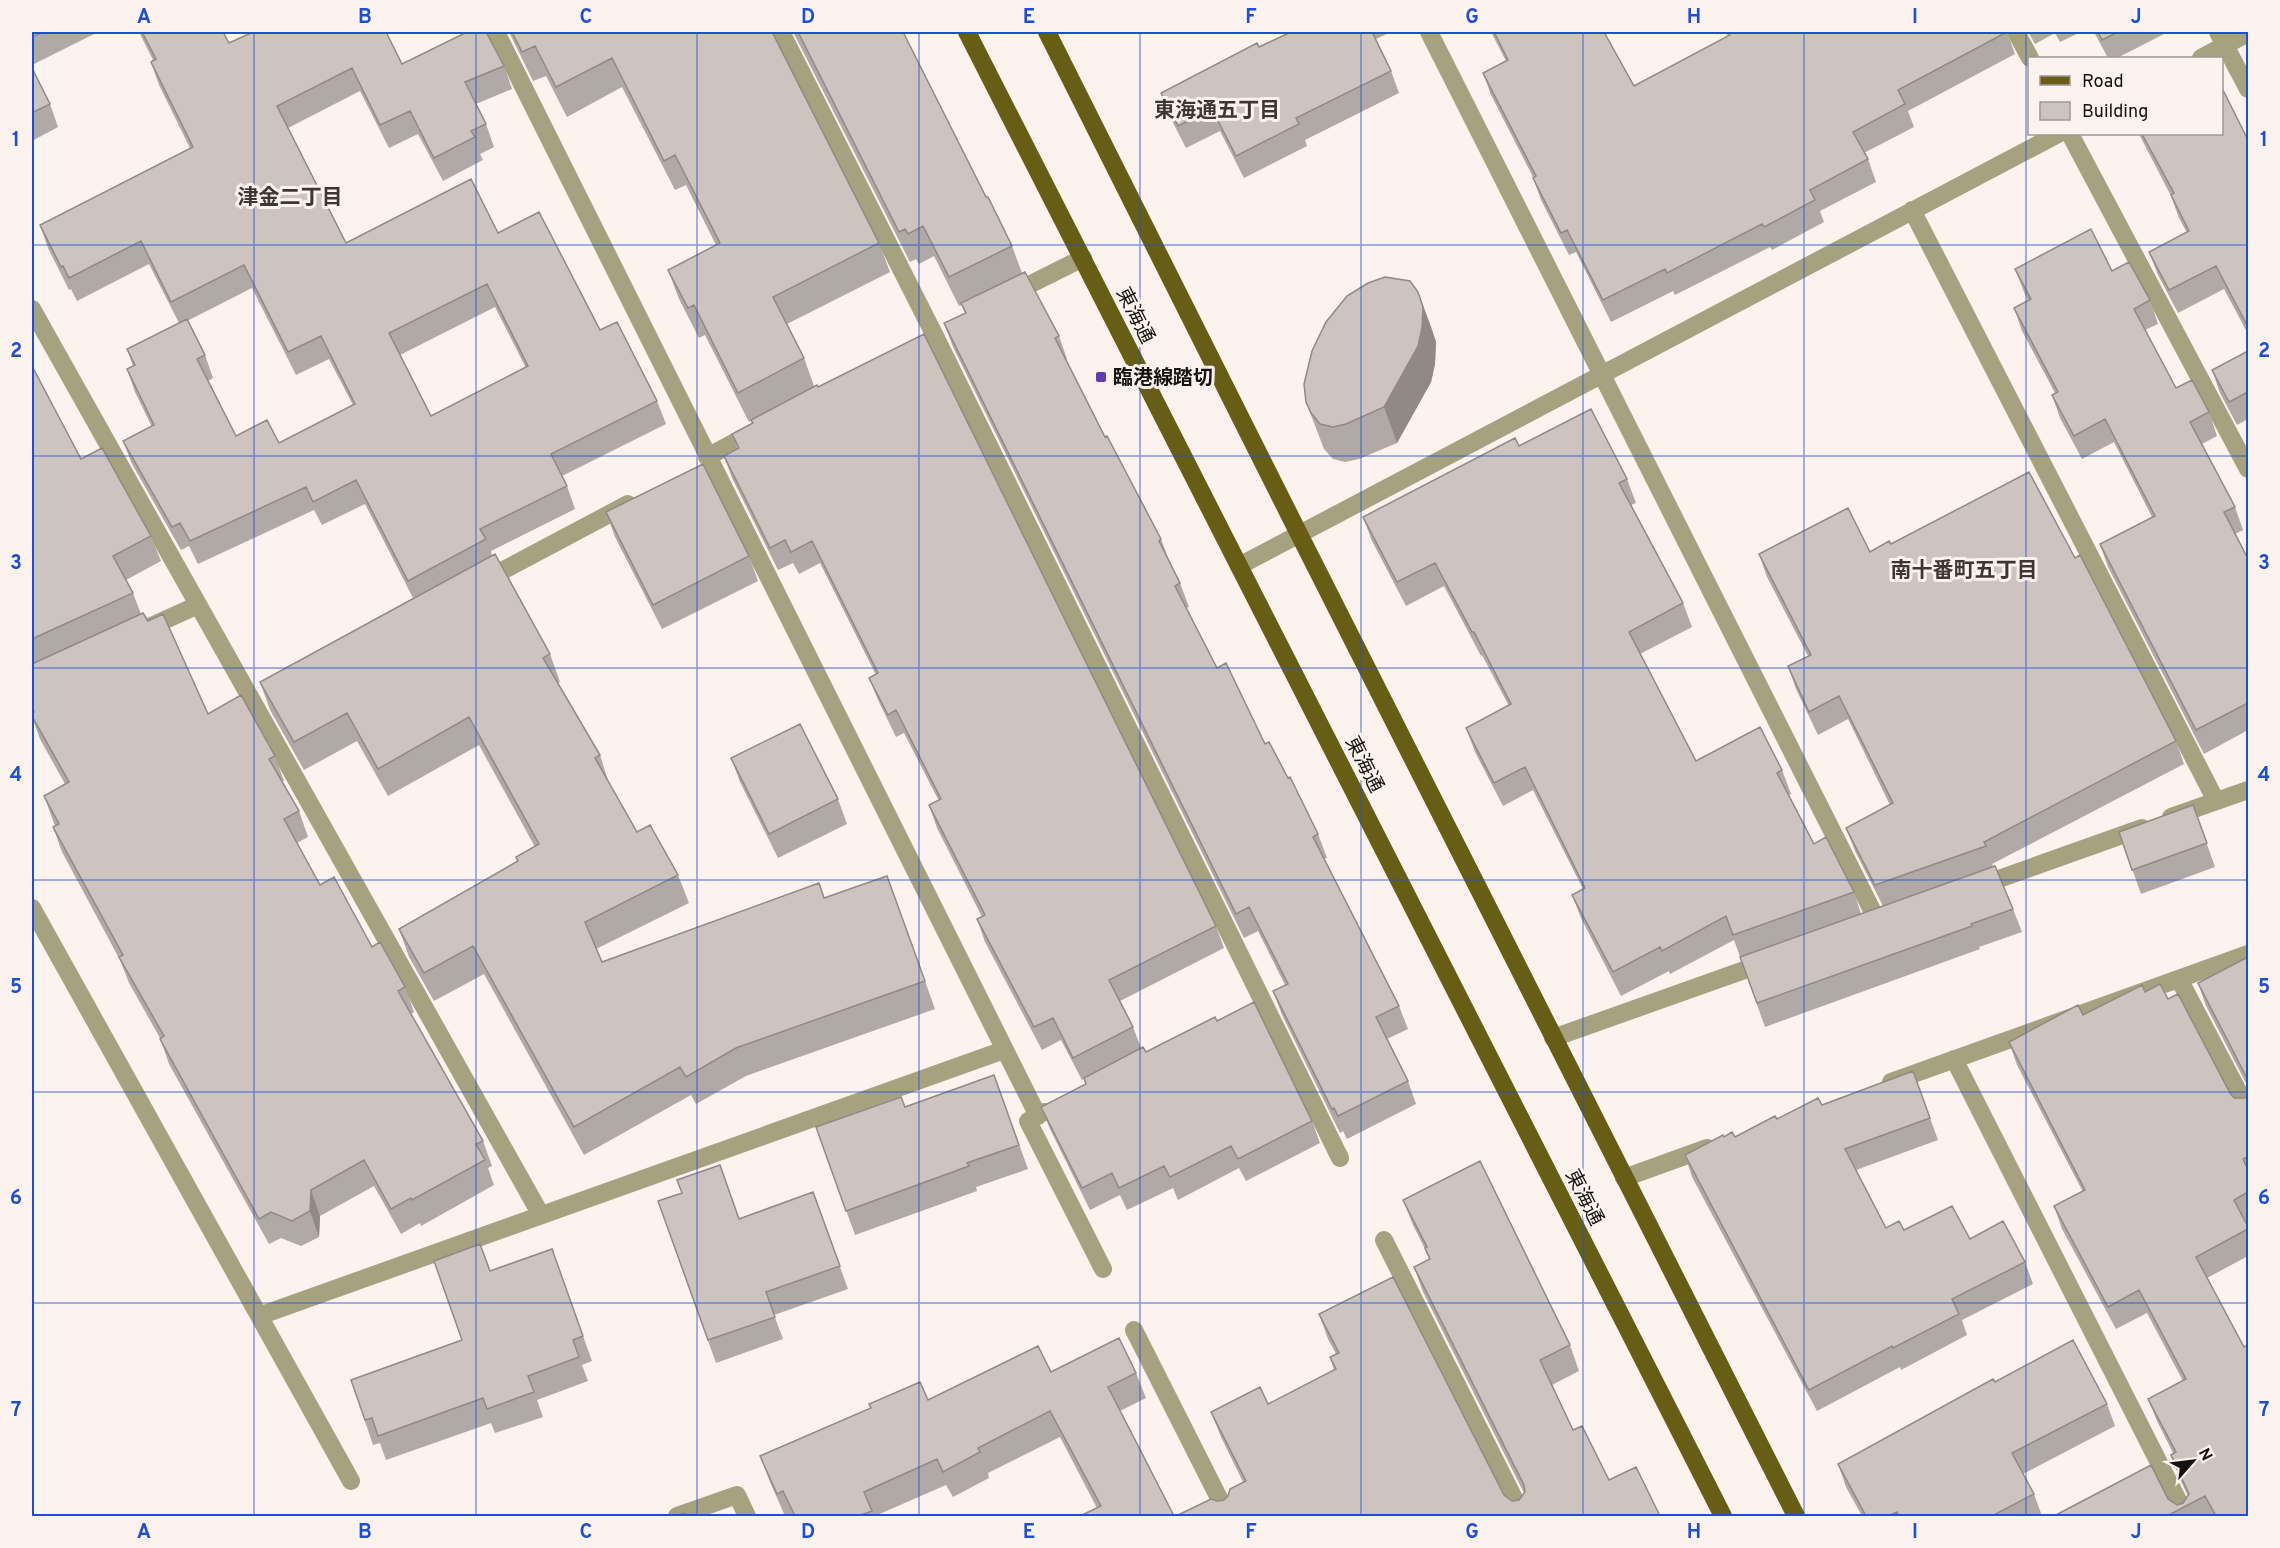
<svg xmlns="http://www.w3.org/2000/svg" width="2280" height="1548" viewBox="0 0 2280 1548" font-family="Overpass,'Noto Sans JP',sans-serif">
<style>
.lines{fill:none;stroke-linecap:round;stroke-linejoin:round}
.minor{stroke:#a6a280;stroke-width:18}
.major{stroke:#675d15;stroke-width:18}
.wall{fill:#b0a9a5;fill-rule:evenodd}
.shaded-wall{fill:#908986}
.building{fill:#cdc4c0;stroke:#908986;stroke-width:1.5;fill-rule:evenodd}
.grid{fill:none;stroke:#1d4ed8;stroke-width:1.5;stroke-opacity:0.55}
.poi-dot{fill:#5f3bb4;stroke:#fcf2ee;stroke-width:2}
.labels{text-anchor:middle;stroke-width:6;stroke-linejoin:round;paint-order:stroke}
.street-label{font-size:20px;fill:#141110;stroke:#fcf2ee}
.poi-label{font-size:20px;font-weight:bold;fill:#141110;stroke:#fcf2ee;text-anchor:start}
.neighbourhood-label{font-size:21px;font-weight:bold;fill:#3d3633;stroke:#fcf2ee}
.neatline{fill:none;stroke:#1d4ed8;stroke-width:2}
.grid-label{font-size:20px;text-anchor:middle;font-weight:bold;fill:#1d4ed8}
</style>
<rect width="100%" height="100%" fill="#fcf2ee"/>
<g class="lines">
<!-- minor -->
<path class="minor" d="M 496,32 L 1038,1116
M 781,32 L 935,336 L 1340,1158
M 1429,32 L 1878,922
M 2016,32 L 2030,58
M 2218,32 L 2248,89
M 2201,58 L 2248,33
M 2070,134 L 2248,469
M 1912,210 L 2216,801
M 1009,295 L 1083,258
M 32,309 L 541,1215
M 707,457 L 756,431
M 1239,566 L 2058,134
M 483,581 L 628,504
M 145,629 L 198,605
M 2171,817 L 2248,790
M 1979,886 L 2142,828
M 32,908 L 351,1481
M 2179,979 L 2248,1110
M 1553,1038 L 1767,962
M 1954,1059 L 2186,1516
M 1891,1082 L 2248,954
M 1044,1112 L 1028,1121 L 1103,1269
M 1624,1178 L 1707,1148
M 1384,1240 L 1523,1516
M 259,1316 L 1004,1050
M 1134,1330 L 1228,1516
M 677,1516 L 737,1495 L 747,1516"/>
<!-- major -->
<path class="major" d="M 967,32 L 1723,1516
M 1047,32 L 1299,534 L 1796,1516"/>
</g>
<!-- wall -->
<path class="wall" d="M 32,32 L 98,32 L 32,65 Z
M 139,32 L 223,32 L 229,43 L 402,64 L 504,66 L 512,89 L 476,104 L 486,124 L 494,147 L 480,154 L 483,160 L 443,181 L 418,134 L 389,148 L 360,91 L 288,128 L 346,243 L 498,233 L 600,330 L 657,401 L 666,424 L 562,476 L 567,486 L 575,509 L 491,551 L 492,556 L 550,654 L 560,682 L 558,683 L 600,755 L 609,784 L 637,832 L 678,875 L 689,903 L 596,949 L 602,962 L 824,898 L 887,876 L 935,1009 L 746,1076 L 696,1104 L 691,1095 L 584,1155 L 484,974 L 434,1001 L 409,957 L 399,929 L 517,862 L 516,857 L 535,847 L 479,745 L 388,796 L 357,741 L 304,770 L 270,710 L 260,682 L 413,598 L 365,504 L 322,525 L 314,510 L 198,564 L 189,546 L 181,550 L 132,464 L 123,441 L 152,427 L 135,392 L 127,369 L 133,366 L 127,349 L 179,323 L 149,264 L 77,301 L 71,289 L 69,290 L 48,248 L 40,225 L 190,148 L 159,85 L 151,62 L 153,60 ZM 252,288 L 296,375 L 329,359 L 353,405 L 279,443 L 236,436 L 208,381 L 213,378 L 205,355 L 187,321 ZM 495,307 L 526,368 L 431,416 L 400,355 Z
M 509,32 L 772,32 L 879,243 L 890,272 L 787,324 L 804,358 L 814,386 L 1216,926 L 1224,948 L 1120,1001 L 1133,1027 L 1141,1048 L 1146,1052 L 1217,1021 L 1312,1121 L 1320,1143 L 1246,1181 L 1239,1168 L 1178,1200 L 1173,1188 L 1127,1210 L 1120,1195 L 1090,1210 L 1050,1129 L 1041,1107 L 1086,1084 L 1084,1079 L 1082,1080 L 1061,1040 L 1042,1050 L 985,942 L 977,919 L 982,917 L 937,828 L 929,805 L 939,801 L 904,733 L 896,737 L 878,700 L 869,678 L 876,675 L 820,563 L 799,574 L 793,563 L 778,570 L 732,478 L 724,456 L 737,449 L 732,434 L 752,424 L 751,421 L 749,422 L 705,335 L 699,338 L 679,299 L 668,270 L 716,245 L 686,185 L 675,190 L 622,87 L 567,117 L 546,76 L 533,81 Z
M 793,32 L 903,32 L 986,197 L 1012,246 L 1022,273 L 1059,336 L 1067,359 L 1066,360 L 1105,437 L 1161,539 L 1170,563 L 1180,583 L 1189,607 L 1186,608 L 1217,668 L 1265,744 L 1318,834 L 1327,858 L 1324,859 L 1399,1006 L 1408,1029 L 1387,1039 L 1408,1081 L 1416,1104 L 1347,1139 L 1343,1131 L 1340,1133 L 1282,1015 L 1273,991 L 1285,985 L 1258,931 L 1244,938 L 953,347 L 944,323 L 965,313 L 962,305 L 959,306 L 934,256 L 919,264 L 916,259 L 910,262 Z
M 1291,32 L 1391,32 L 1376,39 L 1391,71 L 1399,93 L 1305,140 L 1307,146 L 1244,178 L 1220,131 L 1186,148 L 1169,115 L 1161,93 L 1259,47 Z
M 1491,32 L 1604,32 L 1634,86 L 1728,36 L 1725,32 L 2007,32 L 2015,54 L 1908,111 L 1914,127 L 1864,153 L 1868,159 L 1876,182 L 1820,211 L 1824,222 L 1772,250 L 1770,247 L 1675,295 L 1673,291 L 1611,322 L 1576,252 L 1569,255 L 1541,200 L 1533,178 L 1533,177 L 1491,95 L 1483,73 L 1506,61 Z
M 2028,32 L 2081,32 L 2060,42 L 2055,33 L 2035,44 Z
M 2094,32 L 2168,32 L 2117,58 L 2108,58 Z
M 32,68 L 50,104 L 58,127 L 32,141 Z
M 2139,134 L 2222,134 L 2248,140 L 2248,334 L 2224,289 L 2178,313 L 2158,275 L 2149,252 L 2187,233 L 2179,218 L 2171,196 Z
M 2015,269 L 2112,271 L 2150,300 L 2158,324 L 2145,330 L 2176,388 L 2209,412 L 2217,436 L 2202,444 L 2235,507 L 2243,530 L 2235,534 L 2248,559 L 2248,730 L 2204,754 L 2108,567 L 2100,544 L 2152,517 L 2114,442 L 2082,459 L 2060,418 L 2052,395 L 2055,393 L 2022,331 L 2014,308 L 2028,301 L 2024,292 Z
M 1418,292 L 1431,327 L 1436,342 L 1435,364 L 1431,382 L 1397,443 L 1359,459 L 1345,462 L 1333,459 L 1324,449 L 1306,402 Z
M 2248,351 L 2248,419 L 2237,425 L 2220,393 L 2212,370 Z
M 32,366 L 81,459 L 151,536 L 161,561 L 126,580 L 133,593 L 141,614 L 148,621 L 208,714 L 275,756 L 284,781 L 282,782 L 299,811 L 308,837 L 297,843 L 320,885 L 405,987 L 414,1012 L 411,1014 L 483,1141 L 492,1166 L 488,1168 L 494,1185 L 421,1226 L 420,1223 L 401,1234 L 374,1186 L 320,1216 L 319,1237 L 301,1246 L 281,1238 L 269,1244 L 169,1064 L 160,1038 L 129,983 L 120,960 L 62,852 L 53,827 L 55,826 L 44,796 L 65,784 L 40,739 L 32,717 Z
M 1519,446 L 1627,479 L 1636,503 L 1631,505 L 1683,603 L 1692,627 L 1640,654 L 1696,761 L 1782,770 L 1791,794 L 1789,795 L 1814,844 L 1854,892 L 1861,914 L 1883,906 L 1855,851 L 1846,828 L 1890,805 L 1848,719 L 1818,735 L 1796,689 L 1788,666 L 1808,656 L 1767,577 L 1759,554 L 1870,552 L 1891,544 L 2075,558 L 2176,741 L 2184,764 L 1992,864 L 2013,909 L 2022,932 L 1979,947 L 1980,949 L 1765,1027 L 1734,940 L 1670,974 L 1669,971 L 1621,996 L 1581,918 L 1572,895 L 1583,889 L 1533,790 L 1503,806 L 1475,752 L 1466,728 L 1509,706 L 1482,655 L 1481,656 L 1444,586 L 1406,606 L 1372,541 L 1363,517 Z
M 606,512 L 749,556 L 758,581 L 662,629 L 615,537 Z
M 731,758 L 838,799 L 847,824 L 778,858 L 740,782 Z
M 2193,805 L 2215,867 L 2141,894 L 2119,832 Z
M 2248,957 L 2248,1087 L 2206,1006 L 2198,983 Z
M 2145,992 L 2168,999 L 2230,1093 L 2234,1098 L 2245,1098 L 2248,1094 L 2248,1219 L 2245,1221 L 2248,1227 L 2248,1256 L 2207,1278 L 2248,1516 L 2054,1516 L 2168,1499 L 2177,1505 L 2183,1503 L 2188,1496 L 2179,1477 L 2171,1455 L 2173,1453 L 2157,1421 L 2148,1399 L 2183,1381 L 2147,1313 L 2116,1329 L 2062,1229 L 2054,1206 L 2083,1192 L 2017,1065 L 2009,1042 L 2083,1015 Z
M 1913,1071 L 1938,1140 L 1856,1170 L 1886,1228 L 1970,1239 L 2025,1262 L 2033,1284 L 1962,1320 L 1967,1335 L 1901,1370 L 1900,1367 L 1817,1411 L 1692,1177 L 1685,1155 L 1724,1137 L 1735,1137 L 1777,1119 L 1822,1105 Z
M 994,1075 L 1028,1169 L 976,1187 L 977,1191 L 855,1235 L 816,1127 L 905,1107 Z
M 813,1192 L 848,1289 L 774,1315 L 783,1339 L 716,1363 L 658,1201 L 739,1219 Z
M 1403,1200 L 1570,1345 L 1579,1371 L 1552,1385 L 1573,1430 L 1609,1480 L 1660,1516 L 1217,1501 L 1224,1500 L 1243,1482 L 1221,1437 L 1211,1412 L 1268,1404 L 1334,1370 L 1330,1357 L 1336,1354 L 1328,1339 L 1319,1314 L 1504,1495 L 1512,1501 L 1519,1500 L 1524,1493 L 1423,1292 L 1414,1267 L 1429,1259 L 1425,1249 L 1413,1225 Z
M 552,1249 L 592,1361 L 582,1365 L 588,1381 L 537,1400 L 543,1417 L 495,1433 L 491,1423 L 386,1460 L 380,1443 L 373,1445 L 351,1380 L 462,1340 L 491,1271 Z
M 1051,1372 L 1136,1373 L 1146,1398 L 1120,1411 L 1174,1516 L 1097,1508 L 1060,1437 L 988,1473 L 989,1478 L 953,1497 L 946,1485 L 875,1516 L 785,1516 L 770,1482 L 760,1456 L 928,1400 Z
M 1995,1382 L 2107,1404 L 2115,1426 L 2023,1474 L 2034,1494 L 2042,1516 L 1862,1516 L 1846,1487 L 1838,1464 Z"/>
<!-- shaded-wall -->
<path class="shaded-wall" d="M 1418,292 L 1431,327 L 1436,342 L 1435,364 L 1431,382 L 1397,443 L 1384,407 Z
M 311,1190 L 320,1216 L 319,1237 L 310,1211 Z"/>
<!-- building -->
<path class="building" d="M 32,32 L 43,32 L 32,37 Z
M 142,32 L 223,32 L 229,43 L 253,32 L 386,32 L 402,64 L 467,32 L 486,32 L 504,66 L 465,82 L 486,124 L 471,131 L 475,137 L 434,158 L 410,111 L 380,125 L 352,68 L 277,106 L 346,243 L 471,179 L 498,233 L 539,212 L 600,330 L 617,322 L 657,401 L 551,454 L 567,486 L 480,529 L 486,539 L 408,581 L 356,480 L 313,502 L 306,487 L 190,541 L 180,523 L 172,527 L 123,441 L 154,425 L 127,369 L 135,365 L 127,349 L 187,319 L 205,355 L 197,359 L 236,436 L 267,420 L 279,443 L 355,404 L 321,336 L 288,352 L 244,265 L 171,302 L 141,241 L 69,278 L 63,266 L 61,267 L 40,225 L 193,147 L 151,62 L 156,59 ZM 487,284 L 528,366 L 431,416 L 389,333 Z
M 512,32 L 772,32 L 879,243 L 773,297 L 804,358 L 738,393 L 694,305 L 688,308 L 668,270 L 720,243 L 675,155 L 664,161 L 612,58 L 556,87 L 535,46 L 522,52 Z
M 798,32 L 903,32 L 986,197 L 988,197 L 1012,246 L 949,277 L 923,226 L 908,234 L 905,229 L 899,232 Z
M 1291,32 L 1372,32 L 1391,71 L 1296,118 L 1299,124 L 1236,156 L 1212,109 L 1178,126 L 1161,93 L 1257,43 L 1259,47 Z
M 1494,32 L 1604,32 L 1634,86 L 1730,35 L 1729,32 L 2007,32 L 1898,90 L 1905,104 L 1853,132 L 1868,159 L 1810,190 L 1815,200 L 1764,227 L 1762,224 L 1667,273 L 1665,269 L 1603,300 L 1567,230 L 1561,233 L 1533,178 L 1536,176 L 1483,73 L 1508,60 Z
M 2098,32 L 2118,32 L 2102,40 Z
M 32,68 L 50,104 L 32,113 Z
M 2222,88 L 2248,140 L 2248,327 L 2216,266 L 2169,290 L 2149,252 L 2189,231 L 2171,195 L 2174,193 L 2142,134 L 2222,134 Z
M 2091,229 L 2112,271 L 2129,262 L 2150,300 L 2134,309 L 2176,388 L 2192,380 L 2209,412 L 2190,422 L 2235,507 L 2224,512 L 2248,559 L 2248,703 L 2196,730 L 2100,544 L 2155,516 L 2105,419 L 2074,436 L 2052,395 L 2058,392 L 2014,308 L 2031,299 L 2015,269 Z
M 1025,272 L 1059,336 L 1055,338 L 1105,437 L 1107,436 L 1161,539 L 1159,541 L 1180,583 L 1175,586 L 1217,668 L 1226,663 L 1265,744 L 1269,742 L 1288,778 L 1290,777 L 1318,834 L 1313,837 L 1399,1006 L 1376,1017 L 1408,1081 L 1338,1116 L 1334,1108 L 1332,1109 L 1273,991 L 1288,984 L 1249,907 L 1236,914 L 944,323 L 966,313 L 961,303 Z
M 1385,277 L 1410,281 L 1418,292 L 1423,307 L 1422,328 L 1418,346 L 1384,407 L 1346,424 L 1333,427 L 1320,424 L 1311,413 L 1306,402 L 1304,384 L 1312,351 L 1326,322 L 1347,296 L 1368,283 Z
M 924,334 L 1216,926 L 1109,980 L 1133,1027 L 1073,1058 L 1053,1018 L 1034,1027 L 977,919 L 985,915 L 929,805 L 941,799 L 896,710 L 888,715 L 869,678 L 878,673 L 812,541 L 791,552 L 785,540 L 770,548 L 724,456 L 739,448 L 732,434 L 753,423 L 751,420 L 817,385 L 818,387 Z
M 2248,351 L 2248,392 L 2229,402 L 2212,370 Z
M 32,366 L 81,459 L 102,448 L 151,536 L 113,556 L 133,593 L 32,639 Z
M 1591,409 L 1627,479 L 1619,483 L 1683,603 L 1629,632 L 1696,761 L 1760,727 L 1782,770 L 1777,773 L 1814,844 L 1826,837 L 1854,892 L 1733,935 L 1726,916 L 1662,951 L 1660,947 L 1613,972 L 1572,895 L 1585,888 L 1525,767 L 1494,783 L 1466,728 L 1511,704 L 1474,632 L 1472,632 L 1435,563 L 1397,582 L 1363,517 L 1515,438 L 1519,446 Z
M 703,464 L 749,556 L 653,605 L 606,512 Z
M 2029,472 L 2075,558 L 2080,555 L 2176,741 L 1984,842 L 1986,846 L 1875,885 L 1846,828 L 1893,803 L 1839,696 L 1809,712 L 1788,666 L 1811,655 L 1759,554 L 1848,508 L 1870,552 L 1889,541 L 1891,544 Z
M 495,554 L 550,654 L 543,658 L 600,755 L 595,758 L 637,832 L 650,825 L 678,875 L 585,922 L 602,962 L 819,883 L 824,898 L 887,876 L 925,981 L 736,1048 L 686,1077 L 680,1067 L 574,1127 L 473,946 L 424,973 L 399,929 L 518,861 L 516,857 L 539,844 L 469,717 L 378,769 L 347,713 L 294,742 L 260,682 Z
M 143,613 L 148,621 L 163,614 L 208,714 L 241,695 L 275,756 L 269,759 L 299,811 L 284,819 L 320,885 L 334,877 L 372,947 L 380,942 L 405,987 L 398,991 L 483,1141 L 476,1144 L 485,1160 L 412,1200 L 411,1198 L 391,1209 L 364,1160 L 311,1190 L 310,1211 L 292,1221 L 271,1212 L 259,1219 L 160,1039 L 164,1036 L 119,957 L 123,955 L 53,827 L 59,824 L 44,796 L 69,782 L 32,716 L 32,713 L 34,712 L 32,707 L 32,664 Z
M 800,724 L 838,799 L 769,834 L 731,758 Z
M 2193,805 L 2207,843 L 2132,870 L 2119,832 Z
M 1995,866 L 2013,909 L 1971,924 L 1972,926 L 1757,1003 L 1740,957 Z
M 2248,957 L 2248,1080 L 2198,983 Z
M 2160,984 L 2168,999 L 2178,994 L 2230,1093 L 2234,1098 L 2245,1098 L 2248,1094 L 2248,1157 L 2243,1159 L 2248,1170 L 2248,1192 L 2234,1200 L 2248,1227 L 2248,1229 L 2196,1257 L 2244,1347 L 2248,1345 L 2248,1516 L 2216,1516 L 2205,1496 L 2167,1516 L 2054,1516 L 2151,1465 L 2168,1499 L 2177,1505 L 2183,1503 L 2189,1494 L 2171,1455 L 2176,1452 L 2148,1399 L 2186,1379 L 2139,1290 L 2108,1307 L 2054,1206 L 2085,1190 L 2009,1042 L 2078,1005 L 2083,1015 L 2142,985 L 2145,992 Z
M 1254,1002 L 1312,1121 L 1238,1159 L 1231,1146 L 1170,1177 L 1164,1166 L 1119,1188 L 1112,1173 L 1082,1188 L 1041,1107 L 1086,1084 L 1084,1078 L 1143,1047 L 1146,1052 L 1215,1017 L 1217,1021 Z
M 1913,1071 L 1930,1118 L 1845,1149 L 1886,1228 L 1899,1221 L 1904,1230 L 1952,1206 L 1970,1239 L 2003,1221 L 2025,1262 L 1952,1299 L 1959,1314 L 1893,1348 L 1892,1346 L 1809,1390 L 1685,1155 L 1723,1135 L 1724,1137 L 1732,1132 L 1735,1137 L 1775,1116 L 1777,1119 L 1818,1098 L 1822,1105 Z
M 994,1075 L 1019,1145 L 967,1163 L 969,1166 L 846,1211 L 816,1127 L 901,1097 L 905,1107 Z
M 1480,1161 L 1570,1345 L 1540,1360 L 1573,1430 L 1582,1426 L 1609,1480 L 1636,1467 L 1660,1516 L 1176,1516 L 1211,1499 L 1217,1501 L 1224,1500 L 1228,1496 L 1230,1489 L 1246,1481 L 1211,1412 L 1260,1387 L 1268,1404 L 1336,1369 L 1330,1357 L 1339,1353 L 1319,1314 L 1393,1277 L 1504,1495 L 1512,1501 L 1519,1500 L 1525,1492 L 1524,1485 L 1414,1267 L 1430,1259 L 1425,1248 L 1427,1247 L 1403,1200 Z
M 720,1165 L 739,1219 L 813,1192 L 840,1266 L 766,1292 L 775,1317 L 708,1340 L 658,1201 L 682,1193 L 677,1180 Z
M 480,1244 L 490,1271 L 552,1249 L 583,1336 L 573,1340 L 579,1357 L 528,1376 L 534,1392 L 487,1409 L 483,1398 L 378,1436 L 372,1418 L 365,1420 L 351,1380 L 462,1340 L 434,1261 Z
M 1119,1338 L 1136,1373 L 1108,1387 L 1174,1516 L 1080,1516 L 1101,1506 L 1050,1411 L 978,1448 L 980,1452 L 943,1472 L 937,1459 L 864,1492 L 872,1511 L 858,1516 L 821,1516 L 820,1515 L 817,1516 L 795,1516 L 783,1491 L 777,1494 L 760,1456 L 871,1408 L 869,1404 L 920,1382 L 928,1400 L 1038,1346 L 1051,1372 Z
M 2073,1340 L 2107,1404 L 2012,1453 L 2034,1494 L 1992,1516 L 1899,1516 L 1897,1512 L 1888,1516 L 1866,1516 L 1838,1464 L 1993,1379 L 1995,1382 Z
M 685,1513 L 686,1516 L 674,1516 Z"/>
<!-- grid -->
<path class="grid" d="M 254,32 L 254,1516M 476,32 L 476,1516M 697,32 L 697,1516M 919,32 L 919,1516M 1140,32 L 1140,1516M 1361,32 L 1361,1516M 1583,32 L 1583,1516M 1804,32 L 1804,1516M 2026,32 L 2026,1516M 32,245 L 2248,245M 32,456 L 2248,456M 32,668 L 2248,668M 32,880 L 2248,880M 32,1092 L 2248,1092M 32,1303 L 2248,1303"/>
<!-- markers -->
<rect class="poi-dot" x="1095" y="371" width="12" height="12" rx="3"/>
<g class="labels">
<!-- street labels -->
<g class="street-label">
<text transform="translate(1136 315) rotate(63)" y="7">東海通</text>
<text transform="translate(1365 764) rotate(63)" y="7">東海通</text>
<text transform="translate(1585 1197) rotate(63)" y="7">東海通</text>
</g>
<!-- poi labels -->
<g class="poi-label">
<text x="1113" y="384">臨港線踏切</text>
</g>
<!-- neighbourhood labels -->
<g class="neighbourhood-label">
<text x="1217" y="117">東海通五丁目</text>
<text x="290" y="204">津金二丁目</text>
<text x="1964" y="577">南十番町五丁目</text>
</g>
</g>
<!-- border -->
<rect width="2280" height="1548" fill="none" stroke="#fcf2ee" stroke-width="66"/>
<!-- legend -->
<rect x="2028" y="57" width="195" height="78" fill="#fcf2ee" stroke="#9f9895" stroke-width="1.5"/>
<rect x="2040" y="76" width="30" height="9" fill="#675d15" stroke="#9f9895" stroke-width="1.5"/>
<text x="2082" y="87" font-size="18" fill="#141110">Road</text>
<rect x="2040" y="102" width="30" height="18" fill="#cdc4c0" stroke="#9f9895" stroke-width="1.5"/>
<text x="2082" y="117" font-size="18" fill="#141110">Building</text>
<!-- north arrow -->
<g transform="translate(2193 1461) rotate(62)" stroke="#fcf2ee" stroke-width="4.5" paint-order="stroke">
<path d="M0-4.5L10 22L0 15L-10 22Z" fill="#141110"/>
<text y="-9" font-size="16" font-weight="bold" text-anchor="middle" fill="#141110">N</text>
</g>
<rect x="33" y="33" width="2214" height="1482" class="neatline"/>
<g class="grid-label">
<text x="144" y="23">A</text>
<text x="365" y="23">B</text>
<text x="586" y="23">C</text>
<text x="808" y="23">D</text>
<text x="1029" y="23">E</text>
<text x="1251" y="23">F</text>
<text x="1472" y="23">G</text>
<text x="1694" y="23">H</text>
<text x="1915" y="23">I</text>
<text x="2136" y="23">J</text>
<text x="16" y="146">1</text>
<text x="2264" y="146">1</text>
<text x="16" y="357">2</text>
<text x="2264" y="357">2</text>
<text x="16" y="569">3</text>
<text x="2264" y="569">3</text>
<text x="16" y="781">4</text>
<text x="2264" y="781">4</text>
<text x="16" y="993">5</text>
<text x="2264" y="993">5</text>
<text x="16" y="1204">6</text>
<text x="2264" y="1204">6</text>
<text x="16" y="1416">7</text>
<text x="2264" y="1416">7</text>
<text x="144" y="1538">A</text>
<text x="365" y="1538">B</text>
<text x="586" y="1538">C</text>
<text x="808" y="1538">D</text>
<text x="1029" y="1538">E</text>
<text x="1251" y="1538">F</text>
<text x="1472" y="1538">G</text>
<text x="1694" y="1538">H</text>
<text x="1915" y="1538">I</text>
<text x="2136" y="1538">J</text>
</g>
</svg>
